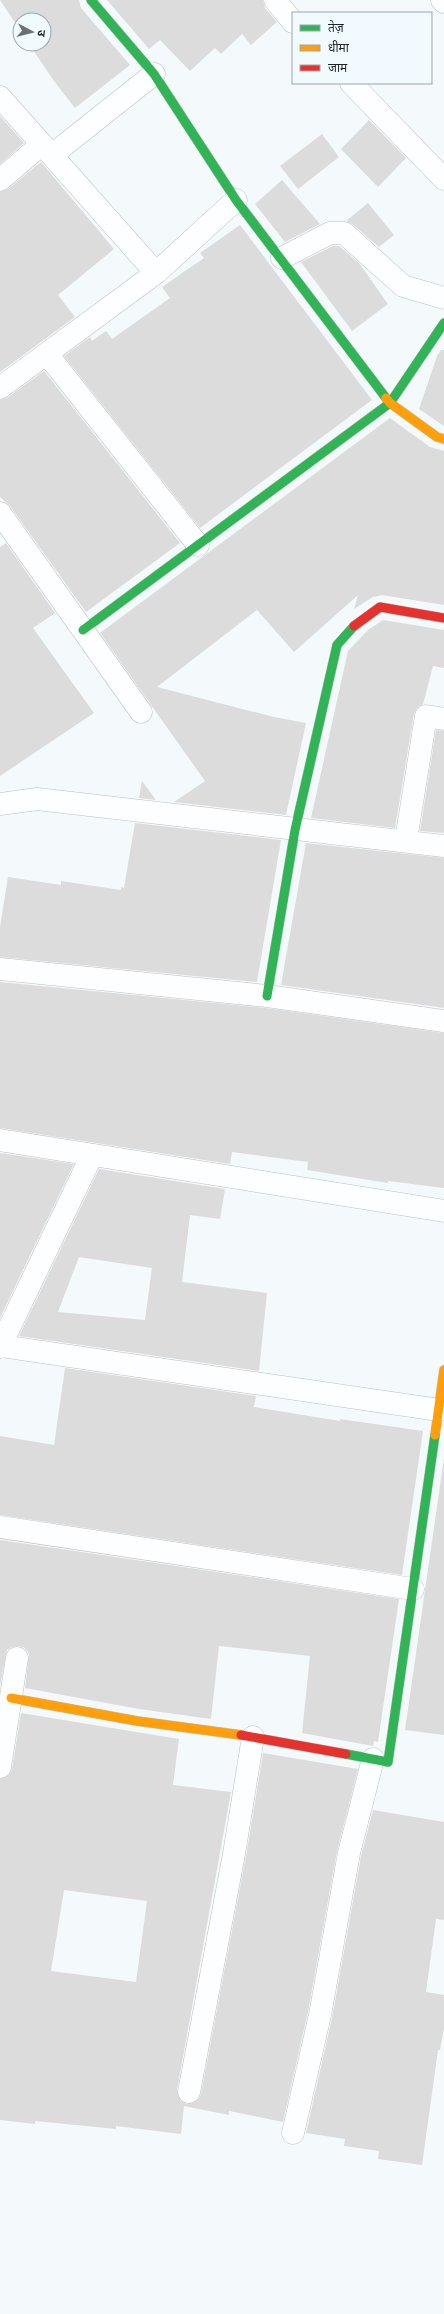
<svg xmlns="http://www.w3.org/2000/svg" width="444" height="2314" viewBox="0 0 444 2314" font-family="Lora,'Noto Sans Devanagari',serif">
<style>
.building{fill:#dcdcdc;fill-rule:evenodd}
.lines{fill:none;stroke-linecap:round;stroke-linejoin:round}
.street-casing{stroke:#bbc0c3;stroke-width:23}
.fast-casing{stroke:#bbc0c3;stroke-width:10}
.slow-casing{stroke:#bbc0c3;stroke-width:10}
.jam-casing{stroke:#bbc0c3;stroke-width:10}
.street{stroke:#fdfeff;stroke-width:22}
.fast{stroke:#30b455;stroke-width:9}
.slow{stroke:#ff9f0a;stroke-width:9}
.jam{stroke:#e5322d;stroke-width:9}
</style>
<rect width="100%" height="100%" fill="#f4f9fc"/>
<!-- building -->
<path class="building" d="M 0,0 L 79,0 L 81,8 L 130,65 L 75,108 L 54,81 L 29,44 L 44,44 L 44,20 L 20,20 L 20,30 Z
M 107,0 L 263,0 L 265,8 L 277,22 L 251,45 L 242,34 L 221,54 L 215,48 L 190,71 L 160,40 L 149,49 Z
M 0,116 L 24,143 L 0,164 Z
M 369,120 L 406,158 L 378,187 L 341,149 Z
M 322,134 L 339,157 L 298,189 L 280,166 Z
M 41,162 L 114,249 L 58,295 L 75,317 L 0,372 L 0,192 L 8,189 Z
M 282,180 L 320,224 L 285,242 L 255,204 Z
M 368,203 L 394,235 L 379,247 L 352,224 L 346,221 Z
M 240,225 L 372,400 L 200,528 L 64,356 L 90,337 L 92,341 L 106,331 L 112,339 L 170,298 L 162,287 L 204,258 L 200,253 Z
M 333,246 L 339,246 L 359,263 L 388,304 L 352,331 L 301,262 Z
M 441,350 L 444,350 L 444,426 L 419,409 L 437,356 Z
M 44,371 L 180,543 L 86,612 L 10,506 L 0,497 L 0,400 L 7,398 Z
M 390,418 L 430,447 L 444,451 L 444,605 L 382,595 L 373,597 L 354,609 L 358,595 L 294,652 L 257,610 L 157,687 L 274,717 L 306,723 L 286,815 L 174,802 L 205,781 L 100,633 Z
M 6,543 L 55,613 L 33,628 L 94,713 L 0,776 L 0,547 Z
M 383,620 L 444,630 L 444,668 L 433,666 L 423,704 L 417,708 L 414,714 L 395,828 L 311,818 L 348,651 L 368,630 Z
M 436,730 L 444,731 L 444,833 L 420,831 Z
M 142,781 L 156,800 L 139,798 Z
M 135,823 L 281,840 L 257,982 L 0,957 L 0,927 L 8,877 L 61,885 L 61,881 L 121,890 L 121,887 L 124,888 Z
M 306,843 L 444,858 L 444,1008 L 281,985 Z
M 0,982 L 266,1008 L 444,1033 L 444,1188 L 388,1181 L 388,1183 L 307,1170 L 308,1162 L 232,1152 L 230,1164 L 0,1128 Z
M 0,1153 L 74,1164 L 0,1318 Z
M 99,1169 L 225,1189 L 220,1219 L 190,1215 L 182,1282 L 267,1293 L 259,1371 L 19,1336 ZM 79,1257 L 152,1268 L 145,1320 L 58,1312 Z
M 65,1368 L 256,1396 L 254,1407 L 340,1421 L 340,1419 L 423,1431 L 402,1575 L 0,1515 L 0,1436 L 54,1445 Z
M 444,1458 L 444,1735 L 405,1730 Z
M 0,1540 L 399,1599 L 378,1742 L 374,1741 L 373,1746 L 302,1733 L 310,1656 L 219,1646 L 211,1719 L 139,1709 L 25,1688 L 29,1654 L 25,1648 L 19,1646 L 12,1647 L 7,1650 L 0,1686 Z
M 21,1713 L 179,1739 L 173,1785 L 231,1792 L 177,2090 L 181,2101 L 187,2104 L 198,2100 L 201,2094 L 246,1856 L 263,1753 L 358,1769 L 337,1851 L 308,2012 L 283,2122 L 229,2111 L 229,2115 L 184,2106 L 181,2134 L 116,2126 L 116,2129 L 35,2121 L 35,2124 L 0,2120 L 0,1779 L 9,1775 L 12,1769 ZM 64,1890 L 147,1901 L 136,1982 L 51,1971 Z
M 373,1810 L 444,1822 L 444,1920 L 436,1919 L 426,1992 L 444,1995 L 444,2028 L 440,2050 L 438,2050 L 422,2165 L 378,2159 L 379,2151 L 344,2146 L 345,2139 L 306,2133 L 332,2018 L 361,1856 Z"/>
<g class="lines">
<!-- street casing -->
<g class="street-casing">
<path id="street" d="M 275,0 L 293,22
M 442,0 L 444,2
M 351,83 L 444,179
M 0,97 L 156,273
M 52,155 L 154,74
M 0,180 L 42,144
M 282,258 L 330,233 L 344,233 L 403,286 L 444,298
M 47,354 L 198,545
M 0,388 L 156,273 L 236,200
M 0,513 L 141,712
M 0,804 L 37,799 L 444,846
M 406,840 L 426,716 L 444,719
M 0,969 L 267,996 L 444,1021
M 0,1140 L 444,1211
M 1,1346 L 439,1410
M 0,1347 L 92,1155
M 0,1527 L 413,1589
M 0,1767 L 17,1658
M 189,2092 L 234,1854 L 253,1737
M 293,2133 L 320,2015 L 349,1853 L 373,1759"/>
</g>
<!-- fast casing -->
<g class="fast-casing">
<path id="fast" d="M 91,0 L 154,74 L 236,200 L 386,398
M 83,630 L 390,403 L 444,323
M 267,996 L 295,830 L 337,645 L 354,626
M 346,1754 L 388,1762 L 435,1435"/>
</g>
<!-- slow casing -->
<g class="slow-casing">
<path id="slow" d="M 386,398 L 390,403 L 437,437 L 444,439
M 435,1435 L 444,1370
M 11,1698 L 137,1721 L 241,1735"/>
</g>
<!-- jam casing -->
<g class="jam-casing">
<path id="jam" d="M 354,626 L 380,607 L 444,618
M 241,1735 L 346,1754"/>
</g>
<!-- street -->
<use href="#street" class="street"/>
<!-- fast -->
<use href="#fast" class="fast"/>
<!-- slow -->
<use href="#slow" class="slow"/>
<!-- jam -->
<use href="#jam" class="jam"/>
</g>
<!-- legend -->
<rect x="292" y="12" width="140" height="72" fill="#f1faff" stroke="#9ea5a9"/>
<rect x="300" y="25" width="20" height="6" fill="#30b455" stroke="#9ea5a9"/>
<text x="328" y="32" font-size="12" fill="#212629">तेज़</text>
<rect x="300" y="45" width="20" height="6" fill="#ff9f0a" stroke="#9ea5a9"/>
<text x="328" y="52" font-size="12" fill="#212629">धीमा</text>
<rect x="300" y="65" width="20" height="6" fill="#e5322d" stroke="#9ea5a9"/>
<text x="328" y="72" font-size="12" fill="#212629">जाम</text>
<!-- north arrow -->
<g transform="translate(32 32) rotate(97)"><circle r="19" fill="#f1faff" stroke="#9ea5a9"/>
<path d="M0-3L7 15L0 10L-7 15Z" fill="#6b7073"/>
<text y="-6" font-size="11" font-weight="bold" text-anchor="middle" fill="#212629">उ</text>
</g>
</svg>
